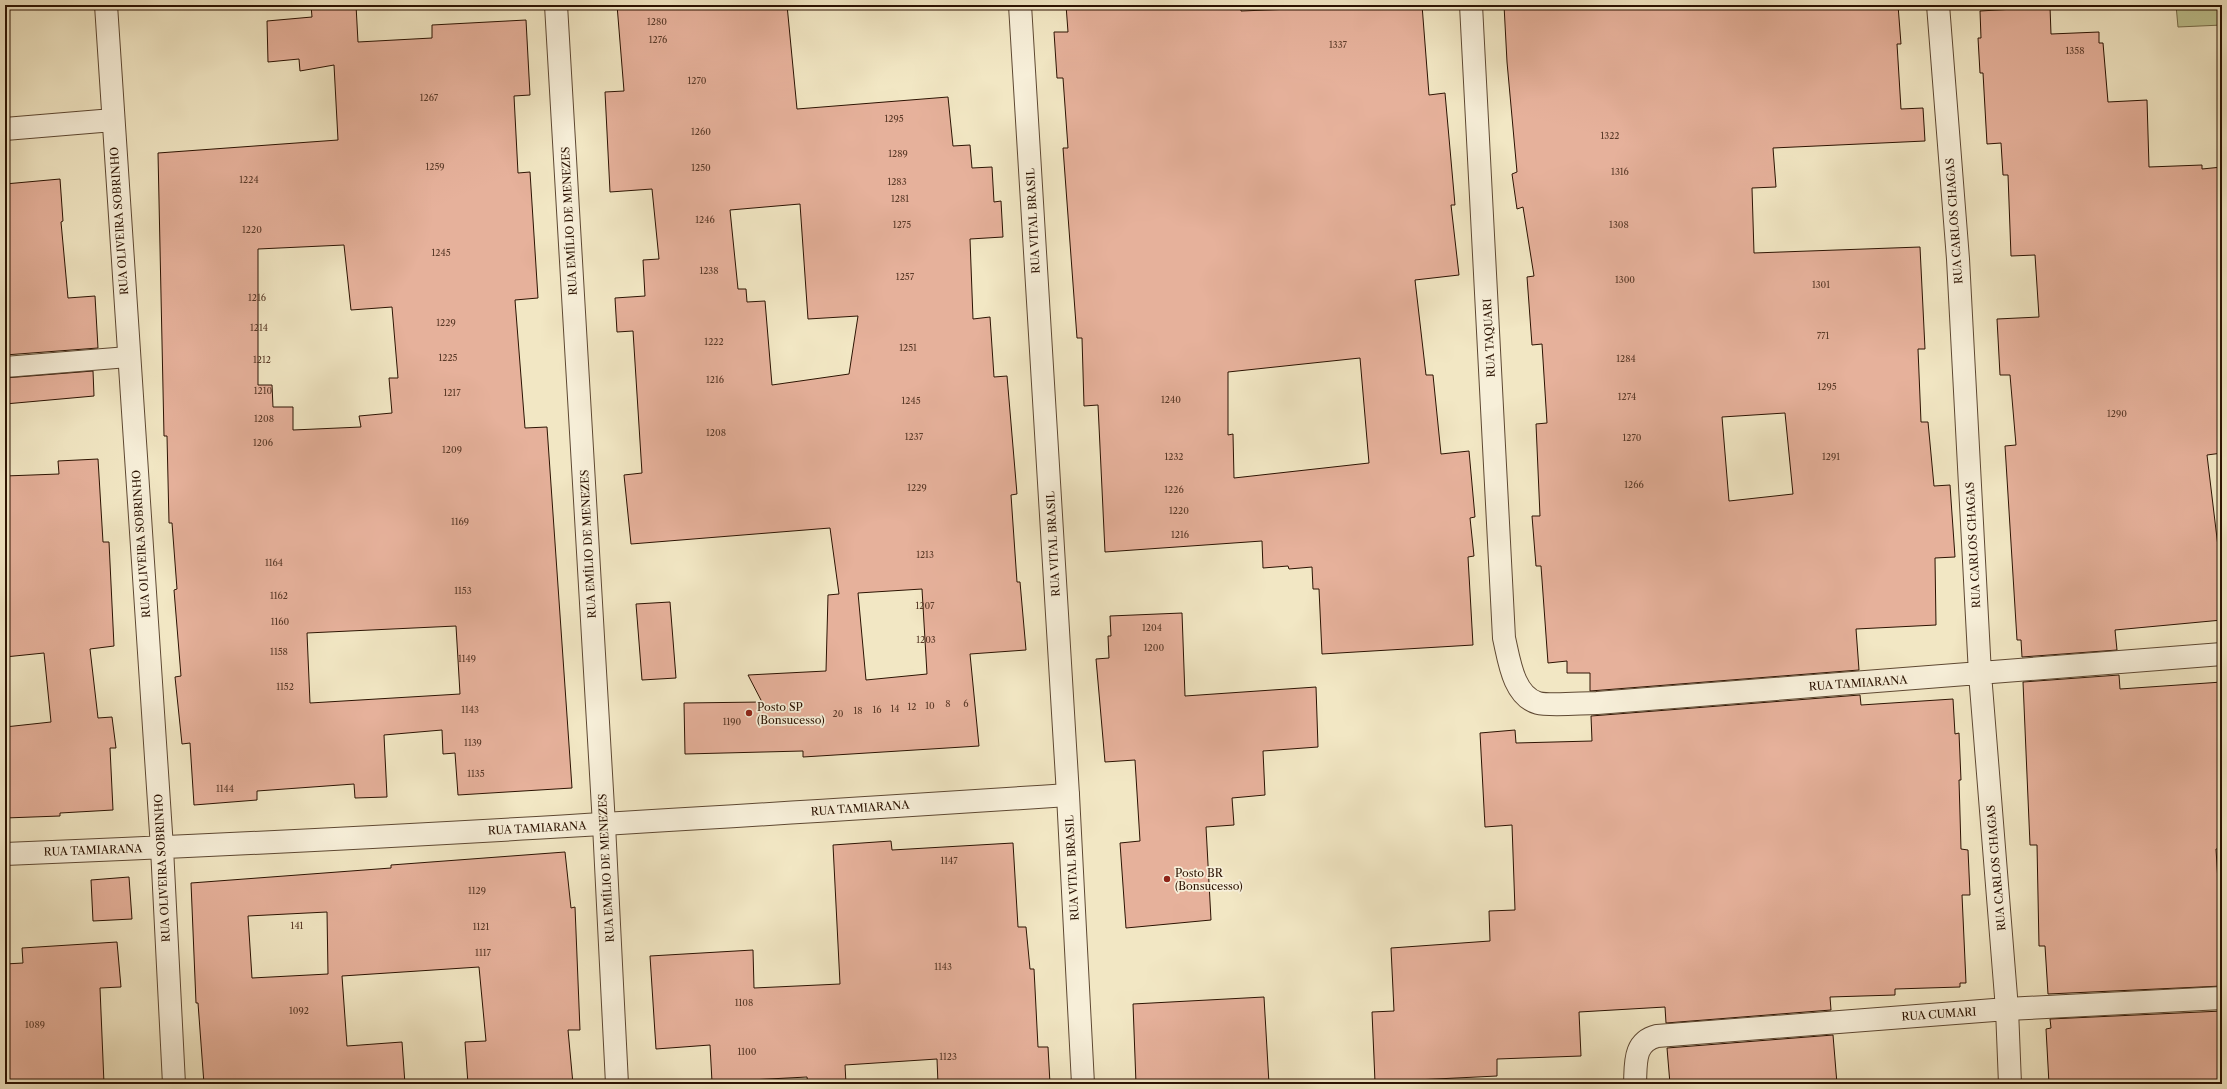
<svg xmlns="http://www.w3.org/2000/svg" width="2227" height="1089" viewBox="0 0 2227 1089" font-family="'Libre Caslon Text',serif">
<style>
.green{fill:#bfc491;stroke:#766c4a}
.building{fill:#e6b19b;stroke:#2c1302;fill-rule:evenodd}
.lines{fill:none;stroke-linecap:round;stroke-linejoin:round}
.service-casing{stroke:#5e4832;stroke-width:22}
.minor-casing{stroke:#5e4832;stroke-width:24}
.tertiary-casing{stroke:#5e4832;stroke-width:24}
.service{stroke:#f7efd9;stroke-width:20}
.minor{stroke:#f7efd9;stroke-width:22}
.tertiary{stroke:#f7efd9;stroke-width:22}
.poi-dot{fill:#8f2418;stroke:#f7efd9;stroke-width:1.5}
.labels{text-anchor:middle;stroke-width:3.5;stroke-linejoin:round;paint-order:stroke}
.number-label{font-size:9px;fill:#5a3a28}
.street-label{font-size:11px;fill:#2c1302;stroke:#f7efd9}
.poi-label{font-size:11px;fill:#2c1302;stroke:#f7efd9;text-anchor:start}
</style>
<rect width="100%" height="100%" fill="#f2e7c4"/>
<filter id="stains"><feTurbulence type="fractalNoise" baseFrequency=".005" numOctaves="4"/><feColorMatrix values="0 0 0 0 .2 0 0 0 0 .09 0 0 0 0 .02 0 0 0 .5 -.17"/></filter>
<radialGradient id="worn" r=".72"><stop offset=".6" stop-color="#630" stop-opacity="0"/><stop offset="1" stop-color="#630" stop-opacity=".3"/></radialGradient>
<!-- green -->
<path class="green" d="M 2176,5 L 2222,5 L 2222,25 L 2178,27 Z"/>
<!-- building -->
<path class="building" d="M 311,5 L 356,5 L 358,42 L 432,38 L 432,25 L 526,20 L 530,95 L 514,96 L 518,173 L 530,172 L 538,298 L 515,300 L 525,428 L 547,427 L 572,788 L 458,795 L 455,753 L 443,754 L 442,730 L 384,735 L 387,797 L 355,798 L 354,784 L 257,791 L 257,800 L 194,805 L 190,743 L 182,744 L 175,677 L 181,676 L 174,590 L 177,589 L 172,523 L 169,523 L 167,436 L 164,436 L 158,153 L 338,140 L 334,65 L 300,71 L 299,59 L 268,62 L 267,21 L 312,17 ZM 344,245 L 351,310 L 392,307 L 398,378 L 389,378 L 392,413 L 359,416 L 361,427 L 293,430 L 293,407 L 273,407 L 272,385 L 258,385 L 258,249 ZM 456,626 L 460,694 L 310,703 L 307,633 Z
M 617,5 L 787,5 L 797,109 L 948,97 L 953,146 L 970,145 L 972,168 L 992,167 L 994,202 L 1001,201 L 1003,237 L 970,239 L 973,319 L 990,317 L 994,377 L 1007,376 L 1017,494 L 1011,495 L 1017,582 L 1020,582 L 1026,650 L 970,654 L 979,746 L 803,757 L 803,751 L 685,754 L 684,703 L 762,702 L 748,675 L 826,671 L 828,595 L 839,594 L 830,528 L 631,544 L 624,475 L 642,473 L 633,331 L 617,332 L 615,298 L 645,296 L 643,260 L 659,259 L 652,189 L 610,192 L 605,92 L 624,91 ZM 800,204 L 808,319 L 858,316 L 849,374 L 772,385 L 765,301 L 747,302 L 746,289 L 738,289 L 730,210 ZM 922,589 L 927,674 L 866,680 L 858,593 Z
M 1066,5 L 1241,5 L 1241,11 L 1344,7 L 1344,5 L 1422,5 L 1429,95 L 1445,93 L 1455,205 L 1451,205 L 1459,275 L 1415,280 L 1426,375 L 1433,375 L 1441,454 L 1469,451 L 1475,517 L 1470,518 L 1474,556 L 1468,557 L 1473,645 L 1322,654 L 1319,589 L 1313,589 L 1312,567 L 1289,569 L 1288,566 L 1263,568 L 1262,541 L 1105,552 L 1098,405 L 1084,406 L 1082,338 L 1077,338 L 1063,148 L 1068,148 L 1063,78 L 1057,78 L 1054,32 L 1068,32 ZM 1360,358 L 1369,463 L 1234,478 L 1233,434 L 1228,435 L 1228,372 Z
M 1504,5 L 1898,5 L 1901,44 L 1897,44 L 1901,109 L 1923,108 L 1925,141 L 1773,148 L 1776,187 L 1752,188 L 1754,253 L 1920,247 L 1925,349 L 1918,349 L 1921,422 L 1928,422 L 1934,486 L 1950,485 L 1955,557 L 1935,558 L 1936,625 L 1856,629 L 1859,670 L 1590,691 L 1590,673 L 1567,673 L 1567,661 L 1548,663 L 1541,566 L 1536,566 L 1532,516 L 1540,516 L 1536,424 L 1547,423 L 1542,344 L 1532,345 L 1527,277 L 1534,276 L 1523,207 L 1517,209 L 1512,174 L 1517,172 L 1507,62 ZM 1785,413 L 1793,494 L 1729,501 L 1722,417 Z
M 2050,7 L 2051,34 L 2099,32 L 2099,43 L 2103,43 L 2108,102 L 2147,100 L 2149,167 L 2202,165 L 2202,169 L 2222,167 L 2222,453 L 2207,455 L 2219,555 L 2222,554 L 2222,620 L 2115,630 L 2117,650 L 2022,657 L 2021,640 L 2017,640 L 2005,446 L 2016,445 L 2010,375 L 2000,375 L 1997,319 L 2039,317 L 2035,255 L 2011,256 L 2008,175 L 2003,175 L 2001,143 L 1987,144 L 1983,73 L 1980,73 L 1978,38 L 1981,38 L 1980,11 Z
M 60,179 L 63,221 L 61,222 L 68,298 L 95,296 L 98,348 L 5,355 L 5,184 Z
M 93,371 L 94,396 L 5,404 L 5,378 Z
M 98,459 L 103,542 L 109,542 L 114,646 L 90,649 L 98,718 L 112,717 L 116,748 L 110,748 L 113,810 L 60,813 L 60,816 L 5,818 L 5,727 L 51,722 L 44,653 L 5,657 L 5,476 L 59,474 L 58,461 Z
M 670,602 L 676,678 L 642,680 L 636,604 Z
M 1182,613 L 1185,696 L 1316,687 L 1318,747 L 1263,751 L 1265,795 L 1232,798 L 1234,825 L 1206,827 L 1211,920 L 1126,928 L 1120,843 L 1140,841 L 1135,760 L 1105,762 L 1096,659 L 1109,658 L 1108,636 L 1111,636 L 1110,616 Z
M 2119,675 L 2120,689 L 2222,682 L 2222,848 L 2216,849 L 2220,915 L 2222,915 L 2222,986 L 2048,994 L 2045,946 L 2039,946 L 2037,845 L 2030,845 L 2023,682 Z
M 1860,695 L 1861,705 L 1953,699 L 1955,734 L 1959,733 L 1961,780 L 1959,780 L 1961,849 L 1968,850 L 1970,895 L 1962,895 L 1966,983 L 1960,983 L 1960,987 L 1895,989 L 1895,995 L 1830,997 L 1831,1010 L 1666,1023 L 1665,1007 L 1579,1012 L 1581,1056 L 1497,1059 L 1497,1076 L 1375,1082 L 1372,1012 L 1394,1011 L 1391,948 L 1490,941 L 1489,911 L 1515,910 L 1512,825 L 1485,827 L 1480,733 L 1515,730 L 1516,743 L 1592,741 L 1591,716 Z
M 891,841 L 892,850 L 1013,843 L 1018,927 L 1026,927 L 1030,969 L 1034,969 L 1038,1047 L 1048,1047 L 1050,1084 L 938,1084 L 937,1059 L 845,1065 L 846,1084 L 808,1084 L 807,1077 L 712,1082 L 710,1045 L 656,1049 L 650,956 L 753,950 L 754,988 L 840,984 L 833,845 Z
M 565,852 L 571,908 L 575,907 L 580,1030 L 568,1030 L 573,1084 L 468,1084 L 465,1042 L 486,1041 L 479,967 L 342,976 L 347,1046 L 402,1042 L 405,1084 L 204,1084 L 198,1003 L 196,1003 L 191,883 L 391,868 L 391,865 ZM 327,912 L 328,974 L 252,978 L 248,916 Z
M 129,877 L 132,919 L 93,921 L 91,880 Z
M 117,942 L 121,987 L 100,988 L 104,1084 L 5,1084 L 5,964 L 23,963 L 22,948 Z
M 1264,997 L 1269,1084 L 1136,1084 L 1133,1004 Z
M 2222,1011 L 2222,1084 L 2049,1084 L 2046,1029 L 2051,1028 L 2050,1019 Z
M 1833,1035 L 1837,1084 L 1670,1084 L 1667,1048 Z"/>
<g class="lines">
<!-- service casing -->
<g class="service-casing">
<path id="service" d="M 5,367 L 128,357"/>
</g>
<!-- minor casing -->
<g class="minor-casing">
<path id="minor" d="M 106,5 L 162,848 L 174,1084
M 1471,5 L 1504,638 C 1509,659 1513,696 1538,703 C 1549,706 1583,703 1597,703 L 2222,654
M 1938,5 L 1958,259 L 1980,674 L 2007,1009 L 2010,1084
M 5,129 L 113,120
M 5,854 C 360,840 714,818 1068,795
M 1635,1084 C 1636,1064 1633,1042 1657,1036 L 2007,1009 L 2222,998"/>
</g>
<!-- tertiary casing -->
<g class="tertiary-casing">
<path id="tertiary" d="M 556,5 L 604,825 L 617,1084
M 1020,5 L 1068,795 L 1083,1084"/>
</g>
<!-- service -->
<use href="#service" class="service"/>
<!-- minor -->
<use href="#minor" class="minor"/>
<!-- tertiary -->
<use href="#tertiary" class="tertiary"/>
</g>
<!-- markers -->
<g class="poi-dot">
<circle cx="749" cy="713" r="4"/>
<circle cx="1167" cy="879" r="4"/>
</g>
<g class="labels">
<!-- number labels -->
<g class="number-label">
<text x="657" y="25">1280</text>
<text x="658" y="43">1276</text>
<text x="1338" y="48">1337</text>
<text x="2075" y="54">1358</text>
<text x="697" y="84">1270</text>
<text x="429" y="101">1267</text>
<text x="894" y="122">1295</text>
<text x="701" y="135">1260</text>
<text x="1610" y="139">1322</text>
<text x="898" y="157">1289</text>
<text x="435" y="170">1259</text>
<text x="701" y="171">1250</text>
<text x="1620" y="175">1316</text>
<text x="249" y="183">1224</text>
<text x="897" y="185">1283</text>
<text x="900" y="202">1281</text>
<text x="705" y="223">1246</text>
<text x="902" y="228">1275</text>
<text x="1619" y="228">1308</text>
<text x="252" y="233">1220</text>
<text x="441" y="256">1245</text>
<text x="709" y="274">1238</text>
<text x="905" y="280">1257</text>
<text x="1625" y="283">1300</text>
<text x="1821" y="288">1301</text>
<text x="257" y="301">1216</text>
<text x="446" y="326">1229</text>
<text x="259" y="331">1214</text>
<text x="1823" y="339">771</text>
<text x="714" y="345">1222</text>
<text x="908" y="351">1251</text>
<text x="448" y="361">1225</text>
<text x="1626" y="362">1284</text>
<text x="262" y="363">1212</text>
<text x="715" y="383">1216</text>
<text x="1827" y="390">1295</text>
<text x="263" y="394">1210</text>
<text x="452" y="396">1217</text>
<text x="1627" y="400">1274</text>
<text x="1171" y="403">1240</text>
<text x="911" y="404">1245</text>
<text x="2117" y="417">1290</text>
<text x="264" y="422">1208</text>
<text x="716" y="436">1208</text>
<text x="914" y="440">1237</text>
<text x="1632" y="441">1270</text>
<text x="263" y="446">1206</text>
<text x="452" y="453">1209</text>
<text x="1174" y="460">1232</text>
<text x="1831" y="460">1291</text>
<text x="1634" y="488">1266</text>
<text x="917" y="491">1229</text>
<text x="1174" y="493">1226</text>
<text x="1179" y="514">1220</text>
<text x="460" y="525">1169</text>
<text x="1180" y="538">1216</text>
<text x="925" y="558">1213</text>
<text x="274" y="566">1164</text>
<text x="463" y="594">1153</text>
<text x="279" y="599">1162</text>
<text x="925" y="609">1207</text>
<text x="280" y="625">1160</text>
<text x="1152" y="631">1204</text>
<text x="926" y="643">1203</text>
<text x="1154" y="651">1200</text>
<text x="279" y="655">1158</text>
<text x="467" y="662">1149</text>
<text x="285" y="690">1152</text>
<text x="948" y="707">8</text>
<text x="966" y="707">6</text>
<text x="930" y="709">10</text>
<text x="912" y="710">12</text>
<text x="895" y="712">14</text>
<text x="470" y="713">1143</text>
<text x="877" y="713">16</text>
<text x="858" y="714">18</text>
<text x="838" y="717">20</text>
<text x="732" y="725">1190</text>
<text x="473" y="746">1139</text>
<text x="476" y="777">1135</text>
<text x="225" y="792">1144</text>
<text x="949" y="864">1147</text>
<text x="477" y="894">1129</text>
<text x="297" y="929">141</text>
<text x="481" y="930">1121</text>
<text x="483" y="956">1117</text>
<text x="943" y="970">1143</text>
<text x="744" y="1006">1108</text>
<text x="299" y="1014">1092</text>
<text x="35" y="1028">1089</text>
<text x="747" y="1055">1100</text>
<text x="948" y="1060">1123</text>
</g>
<!-- street labels -->
<g class="street-label">
<text transform="translate(119 221) rotate(-94)" y="4">RUA OLIVEIRA SOBRINHO</text>
<text transform="translate(569 221) rotate(-93)" y="4">RUA EMÍLIO DE MENEZES</text>
<text transform="translate(1033 221) rotate(-93)" y="4">RUA VITAL BRASIL</text>
<text transform="translate(1954 221) rotate(-94)" y="4">RUA CARLOS CHAGAS</text>
<text transform="translate(1489 338) rotate(-93)" y="4">RUA TAQUARI</text>
<text transform="translate(141 544) rotate(-94)" y="4">RUA OLIVEIRA SOBRINHO</text>
<text transform="translate(588 544) rotate(-93)" y="4">RUA EMÍLIO DE MENEZES</text>
<text transform="translate(1053 544) rotate(-93)" y="4">RUA VITAL BRASIL</text>
<text transform="translate(1973 545) rotate(-93)" y="4">RUA CARLOS CHAGAS</text>
<text transform="translate(1858 683) rotate(-4)" y="4">RUA TAMIARANA</text>
<text transform="translate(860 808) rotate(-4)" y="4">RUA TAMIARANA</text>
<text transform="translate(537 828) rotate(-3)" y="4">RUA TAMIARANA</text>
<text transform="translate(93 850) rotate(-2)" y="4">RUA TAMIARANA</text>
<text transform="translate(162 868) rotate(-93)" y="4">RUA OLIVEIRA SOBRINHO</text>
<text transform="translate(606 868) rotate(-93)" y="4">RUA EMÍLIO DE MENEZES</text>
<text transform="translate(1072 868) rotate(-93)" y="4">RUA VITAL BRASIL</text>
<text transform="translate(1996 868) rotate(-95)" y="4">RUA CARLOS CHAGAS</text>
<text transform="translate(1939 1014) rotate(-4)" y="4">RUA CUMARI</text>
</g>
<!-- poi labels -->
<g class="poi-label">
<text x="757" y="711">Posto SP<tspan x="757" dy="13">(Bonsucesso)</tspan></text>
<text x="1175" y="877">Posto BR<tspan x="1175" dy="13">(Bonsucesso)</tspan></text>
</g>
</g>
<!-- margin -->
<rect width="2227" height="1089" fill="none" stroke="#f2e7c4" stroke-width="20"/>
<rect x="6" y="6" width="2215" height="1077" fill="none" stroke="#2c1302" stroke-width="2"/>
<rect x="10" y="10" width="2207" height="1069" fill="none" stroke="#2c1302"/>
<rect width="100%" height="100%" filter="url(#stains)"/>
<rect width="100%" height="100%" fill="url(#worn)"/>
</svg>
